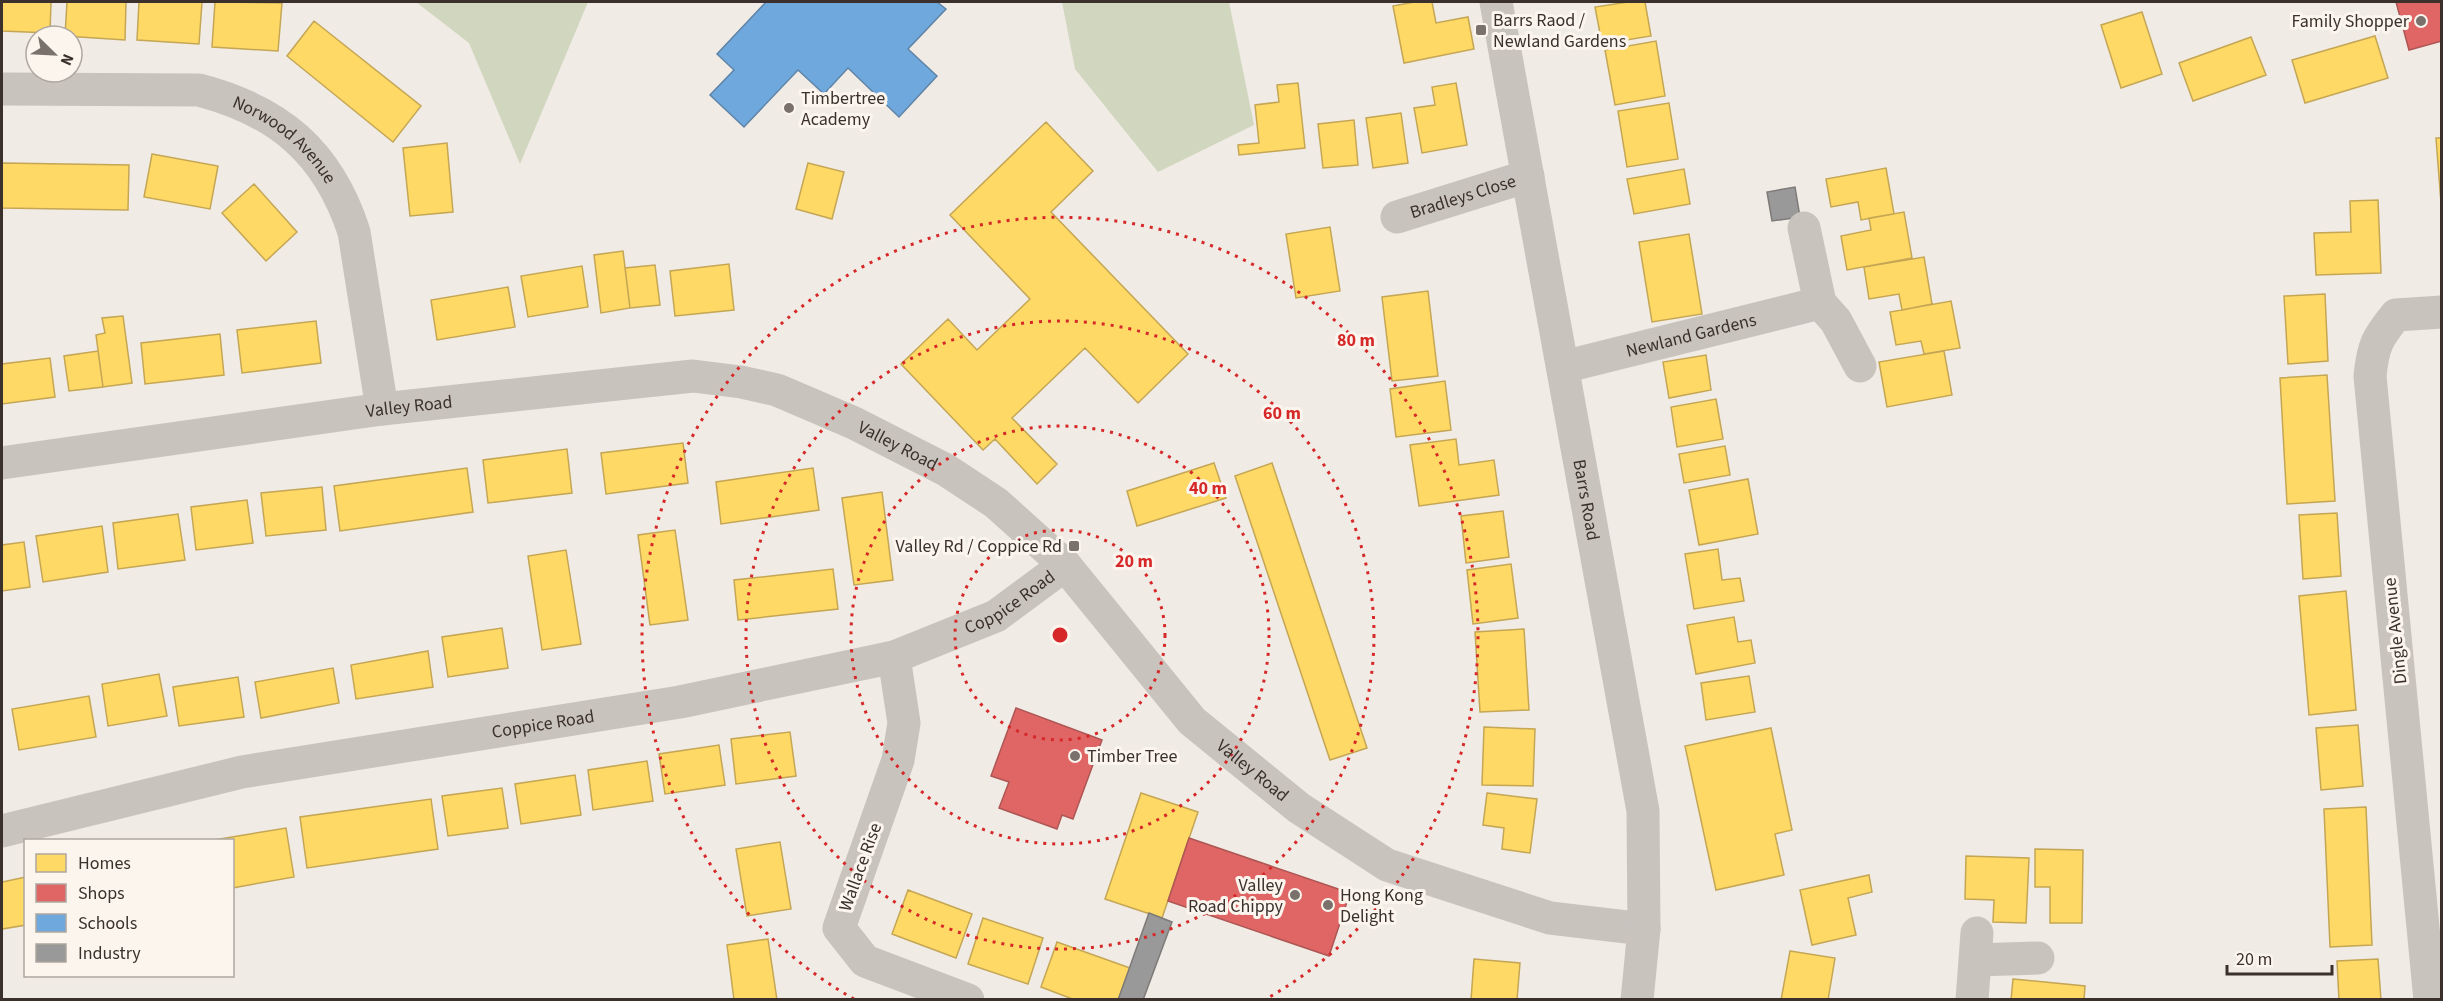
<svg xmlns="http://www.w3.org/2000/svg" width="2443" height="1001" viewBox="0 0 2443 1001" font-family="'Source Sans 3',sans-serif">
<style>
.green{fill:#d1d6bf}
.homes{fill:#ffd966;stroke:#c4a654;stroke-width:1.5}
.shops{fill:#e06666;stroke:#ae5654;stroke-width:1.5}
.schools{fill:#6fa8dc;stroke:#5f84a7;stroke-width:1.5}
.industry{fill:#999;stroke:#7d7a78;stroke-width:1.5}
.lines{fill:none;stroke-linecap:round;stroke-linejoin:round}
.minor{stroke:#c9c3be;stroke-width:33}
.tertiary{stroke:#c9c3be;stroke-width:33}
.ring{fill:none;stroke:#d62828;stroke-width:3;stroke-dasharray:3 6}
.poi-dot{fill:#7a716c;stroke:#fbf5ee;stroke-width:2}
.labels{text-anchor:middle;stroke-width:6;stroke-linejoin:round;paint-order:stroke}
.poi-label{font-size:18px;fill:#3b302b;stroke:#fbf5ee;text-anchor:start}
.street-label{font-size:18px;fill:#3b302b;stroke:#fbf5ee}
.centre{fill:#d62828;stroke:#fbf5ee;stroke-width:3}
.ring-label{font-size:18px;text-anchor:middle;font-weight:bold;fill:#d62828;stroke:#fbf5ee;stroke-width:6;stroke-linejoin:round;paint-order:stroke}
</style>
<rect width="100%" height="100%" fill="#f0ebe5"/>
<!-- green -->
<path class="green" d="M 416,2 L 588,2 L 520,164 L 469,43 Z
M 1062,2 L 1229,2 L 1254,125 L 1158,172 L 1075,69 Z"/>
<!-- homes -->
<path class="homes" d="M 2,2 L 51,2 L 50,33 L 2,31 Z
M 67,2 L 126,2 L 125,40 L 65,36 Z
M 139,2 L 202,2 L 199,44 L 137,40 Z
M 215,2 L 282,3 L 278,51 L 212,47 Z
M 1414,2 L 1432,2 L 1436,23 L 1468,17 L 1474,49 L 1404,63 L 1393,6 Z
M 1628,2 L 1645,2 L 1651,36 L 1602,44 L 1595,7 Z
M 2142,12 L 2162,74 L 2121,88 L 2101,25 Z
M 314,21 L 421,106 L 393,142 L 287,56 Z
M 2375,36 L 2388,78 L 2305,103 L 2292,60 Z
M 2251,37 L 2266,75 L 2193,101 L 2179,63 Z
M 1656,41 L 1665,96 L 1615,105 L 1605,50 Z
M 1298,83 L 1305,148 L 1239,155 L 1238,145 L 1259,143 L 1255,105 L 1279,102 L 1277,85 Z
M 1456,83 L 1467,145 L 1422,153 L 1414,108 L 1435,105 L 1432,87 Z
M 1669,103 L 1678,159 L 1627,167 L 1618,111 Z
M 1401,113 L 1408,163 L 1373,168 L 1366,118 Z
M 1354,120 L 1358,165 L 1323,168 L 1318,124 Z
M 1046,122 L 1093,171 L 1051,212 L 1188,354 L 1138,403 L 1085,348 L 1012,418 L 1057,464 L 1037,484 L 995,439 L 983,450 L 901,364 L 948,319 L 977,350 L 1030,299 L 950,215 Z
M 2436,138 L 2442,138 L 2442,216 Z
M 447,143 L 453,212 L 410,216 L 403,148 Z
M 152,154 L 218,166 L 210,209 L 144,197 Z
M 2,163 L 129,165 L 128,210 L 2,208 Z
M 808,163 L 844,172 L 832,219 L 796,209 Z
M 1886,168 L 1894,214 L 1861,220 L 1858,202 L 1831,207 L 1826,179 Z
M 1684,169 L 1690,204 L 1634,214 L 1627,179 Z
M 254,184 L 297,232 L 266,261 L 222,213 Z
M 2378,200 L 2381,273 L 2316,275 L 2314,233 L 2351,232 L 2350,201 Z
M 1904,212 L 1912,258 L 1847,270 L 1841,236 L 1871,230 L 1869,218 Z
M 1330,227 L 1340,291 L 1296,298 L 1286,234 Z
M 1689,234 L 1702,314 L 1652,322 L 1639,242 Z
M 623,251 L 630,308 L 601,313 L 594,255 Z
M 1924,257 L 1932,304 L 1902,310 L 1899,294 L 1869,299 L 1864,267 Z
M 729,264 L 734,310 L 675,316 L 670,271 Z
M 655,265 L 660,305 L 630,308 L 625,268 Z
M 582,266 L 588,307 L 528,317 L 521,276 Z
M 508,287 L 515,327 L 437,340 L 431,300 Z
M 1428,291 L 1438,376 L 1392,381 L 1382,297 Z
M 2325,294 L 2328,361 L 2288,364 L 2284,296 Z
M 1951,301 L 1960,348 L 1924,354 L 1921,341 L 1896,345 L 1890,312 Z
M 123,316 L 132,383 L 103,387 L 96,335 L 105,333 L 102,318 Z
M 316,321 L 321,363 L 242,373 L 237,330 Z
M 220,334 L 224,375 L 145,384 L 141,343 Z
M 98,351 L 103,387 L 69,391 L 64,356 Z
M 1944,351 L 1952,395 L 1887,407 L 1879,362 Z
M 1706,355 L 1711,390 L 1669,398 L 1663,362 Z
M 50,358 L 55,397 L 2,404 L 2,364 Z
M 2327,375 L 2335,501 L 2287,504 L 2280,378 Z
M 1445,381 L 1451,430 L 1396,437 L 1390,389 Z
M 1716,399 L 1723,439 L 1677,447 L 1671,407 Z
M 1456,439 L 1459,465 L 1494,460 L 1499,495 L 1419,506 L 1410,445 Z
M 683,443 L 688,483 L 606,494 L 601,453 Z
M 1725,446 L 1730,475 L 1684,483 L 1679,454 Z
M 567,449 L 572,493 L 488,503 L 483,460 Z
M 1214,463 L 1226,498 L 1137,526 L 1127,491 Z
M 1272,463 L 1367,748 L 1330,760 L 1235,476 Z
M 467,468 L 473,512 L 340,531 L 334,486 Z
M 813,468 L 819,510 L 721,524 L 716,482 Z
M 1748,479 L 1758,534 L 1699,545 L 1689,490 Z
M 322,487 L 326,530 L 266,536 L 261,493 Z
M 882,492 L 893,580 L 854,585 L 842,498 Z
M 247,500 L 253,543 L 196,550 L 191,507 Z
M 1503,511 L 1509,557 L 1466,563 L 1461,516 Z
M 2337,513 L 2341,576 L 2303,579 L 2299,515 Z
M 178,514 L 185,560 L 118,569 L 113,523 Z
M 102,526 L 108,572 L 43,582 L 36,536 Z
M 675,530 L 688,620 L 650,625 L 638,535 Z
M 24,542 L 30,587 L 2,591 L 2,545 Z
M 1718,549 L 1722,580 L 1740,578 L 1744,601 L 1694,609 L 1685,554 Z
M 566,550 L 581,644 L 542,650 L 528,556 Z
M 1511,564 L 1518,618 L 1473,624 L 1467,570 Z
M 833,569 L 838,609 L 738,620 L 734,580 Z
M 2346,591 L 2356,710 L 2309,715 L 2299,596 Z
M 1734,617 L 1738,642 L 1751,640 L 1755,663 L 1696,674 L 1687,625 Z
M 502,628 L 508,668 L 448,677 L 442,637 Z
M 1524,629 L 1529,710 L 1480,712 L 1475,632 Z
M 428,651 L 433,687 L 356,699 L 351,665 Z
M 333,668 L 339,703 L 261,718 L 255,682 Z
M 159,674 L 167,716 L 108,726 L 102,684 Z
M 1749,676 L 1755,712 L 1706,720 L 1701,683 Z
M 238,677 L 244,717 L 179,726 L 173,687 Z
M 89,696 L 96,737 L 19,750 L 12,709 Z
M 2358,725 L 2363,786 L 2321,790 L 2316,728 Z
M 1484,727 L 1535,729 L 1533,786 L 1482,785 Z
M 1771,728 L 1792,830 L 1775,834 L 1784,875 L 1716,890 L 1685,746 Z
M 790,732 L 796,776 L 736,784 L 731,739 Z
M 719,745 L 725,785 L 665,794 L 659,754 Z
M 647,761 L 653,801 L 593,810 L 588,770 Z
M 575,775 L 581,815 L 521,824 L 515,784 Z
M 502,788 L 508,828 L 448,836 L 442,796 Z
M 1141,793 L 1198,812 L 1162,918 L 1105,899 Z
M 1487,793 L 1537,799 L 1530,853 L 1502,849 L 1504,828 L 1483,825 Z
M 431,799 L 438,849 L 307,868 L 300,817 Z
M 2366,807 L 2372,945 L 2330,947 L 2324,809 Z
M 286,828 L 294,877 L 232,888 L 232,840 L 214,840 Z
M 780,842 L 791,909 L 747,916 L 736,849 Z
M 2035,849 L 2083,850 L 2082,923 L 2050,923 L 2050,887 L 2035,887 Z
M 1966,856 L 2029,858 L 2026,923 L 1993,922 L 1994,900 L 1965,899 Z
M 1869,875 L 1872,892 L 1848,898 L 1856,935 L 1812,945 L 1800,890 Z
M 26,877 L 26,925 L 2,929 L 2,882 Z
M 908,890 L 972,914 L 956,958 L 892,934 Z
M 983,918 L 1043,938 L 1028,984 L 968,964 Z
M 768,939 L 777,1000 L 734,1000 L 727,945 Z
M 1057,942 L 1130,968 L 1118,1000 L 1075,1000 L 1041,987 Z
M 1790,951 L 1835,958 L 1828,1000 L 1781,1000 Z
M 1474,959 L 1520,963 L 1517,1000 L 1471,1000 Z
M 2378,959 L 2381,1000 L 2339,1000 L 2337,961 Z
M 2013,979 L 2085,986 L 2084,1000 L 2011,1000 Z"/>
<!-- shops -->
<path class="shops" d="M 2396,2 L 2442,2 L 2442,41 L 2409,50 Z
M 1016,708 L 1102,740 L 1073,819 L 1062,815 L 1057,829 L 999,808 L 1009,782 L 991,776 Z
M 1189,838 L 1350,893 L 1329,956 L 1168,901 Z"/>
<!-- schools -->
<path class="schools" d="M 766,2 L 937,2 L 946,9 L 908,49 L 937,76 L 899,117 L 848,68 L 824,94 L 798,70 L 744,127 L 710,95 L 734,70 L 717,54 Z"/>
<!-- industry -->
<path class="industry" d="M 1795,187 L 1800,217 L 1772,221 L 1767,192 Z
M 1149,913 L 1172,922 L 1143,1000 L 1118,1000 Z"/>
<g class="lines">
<!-- minor -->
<g class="minor">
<path id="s1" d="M 2,89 L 199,90 C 279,111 328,152 354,232 L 382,409"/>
<path id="s2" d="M 1397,217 L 1528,176"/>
<path d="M 1820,303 L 1836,321 L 1860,366"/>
<path id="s3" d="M 1563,367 L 1820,303 L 1804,228"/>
<path id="s4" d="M 2,463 L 382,409 L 693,376 L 741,382 L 777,390 L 854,423 L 946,470 L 996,503 L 1065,565 L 1192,721 L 1299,808 L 1387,865 L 1550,918 L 1644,929"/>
<path d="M 894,657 L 904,723 L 898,760 L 839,928 L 865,961 L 968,1000"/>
<path id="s5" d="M 2,831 L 242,772 L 680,702 L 894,657 L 996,616 L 1065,565"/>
<path d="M 1976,960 L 2038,958"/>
<path d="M 1972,1000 L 1977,933"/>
<path d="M 2430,1000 L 2370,376 C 2373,346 2377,338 2396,315 L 2442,312"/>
</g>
<!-- tertiary -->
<path class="tertiary" id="s6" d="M 1496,2 L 1643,811 L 1644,929 L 1637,1000"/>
</g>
<!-- distance rings -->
<g class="ring">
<circle cx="1060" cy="635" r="105"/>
<circle cx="1060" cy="635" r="209"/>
<circle cx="1060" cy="635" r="314"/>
<path d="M854 999A418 418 0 1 1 1266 999"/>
</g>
<!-- markers -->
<g class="poi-dot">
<circle cx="2421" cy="21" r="6"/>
<rect x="1475" y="24" width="12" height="12" rx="3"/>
<circle cx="789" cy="108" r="6"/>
<rect x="1068" y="540" width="12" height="12" rx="3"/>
<circle cx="1075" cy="756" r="6"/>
<circle cx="1295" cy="895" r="6"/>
<circle cx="1328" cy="905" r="6"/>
</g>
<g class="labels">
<!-- poi labels -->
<g class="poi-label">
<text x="1493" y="26">Barrs Raod /<tspan x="1493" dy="21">Newland Gardens</tspan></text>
<text x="2409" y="27" text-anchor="end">Family Shopper</text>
<text x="801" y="104">Timbertree<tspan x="801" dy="21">Academy</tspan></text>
<text x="1062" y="552" text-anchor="end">Valley Rd / Coppice Rd</text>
<text x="1087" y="762">Timber Tree</text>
<text x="1283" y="891" text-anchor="end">Valley<tspan x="1283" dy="21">Road Chippy</tspan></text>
<text x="1340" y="901">Hong Kong<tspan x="1340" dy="21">Delight</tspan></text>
</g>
<!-- street labels -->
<g class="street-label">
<text dy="6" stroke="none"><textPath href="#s1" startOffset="298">Norwood Avenue</textPath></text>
<text dy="6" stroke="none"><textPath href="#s2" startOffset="69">Bradleys Close</textPath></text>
<text dy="6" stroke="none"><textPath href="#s3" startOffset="132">Newland Gardens</textPath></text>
<text dy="6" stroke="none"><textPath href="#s4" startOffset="411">Valley Road</textPath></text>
<text dy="6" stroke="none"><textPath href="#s4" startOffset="915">Valley Road</textPath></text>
<text dy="6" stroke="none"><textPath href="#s6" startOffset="506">Barrs Road</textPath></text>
<text dy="6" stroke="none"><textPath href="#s5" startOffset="1038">Coppice Road</textPath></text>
<text transform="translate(2395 631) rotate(-96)" y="6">Dingle Avenue</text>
<text dy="6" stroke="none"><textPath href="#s5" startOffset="552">Coppice Road</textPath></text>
<text dy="6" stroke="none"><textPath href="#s4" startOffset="1401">Valley Road</textPath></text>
<text transform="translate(860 867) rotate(-70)" y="6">Wallace Rise</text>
</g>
</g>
<circle cx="1060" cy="635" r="9" class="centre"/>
<g class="ring-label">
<text x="1356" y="346">80 m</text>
<text x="1282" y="419">60 m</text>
<text x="1208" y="494">40 m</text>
<text x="1134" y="567">20 m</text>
</g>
<!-- border -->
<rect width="2443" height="1001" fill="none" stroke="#3b302b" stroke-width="6"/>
<!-- legend -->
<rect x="24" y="839" width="210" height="138" fill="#fbf5ee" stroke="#aea6a0" stroke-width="1.5"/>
<rect x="36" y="854" width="30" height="18" fill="#ffd966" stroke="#aea6a0" stroke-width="1.5"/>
<text x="78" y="869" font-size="18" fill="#3b302b">Homes</text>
<rect x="36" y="884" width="30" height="18" fill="#e06666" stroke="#aea6a0" stroke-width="1.5"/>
<text x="78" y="899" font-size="18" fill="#3b302b">Shops</text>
<rect x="36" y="914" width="30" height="18" fill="#6fa8dc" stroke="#aea6a0" stroke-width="1.5"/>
<text x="78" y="929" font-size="18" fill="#3b302b">Schools</text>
<rect x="36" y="944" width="30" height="18" fill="#999999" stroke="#aea6a0" stroke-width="1.5"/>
<text x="78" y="959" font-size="18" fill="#3b302b">Industry</text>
<!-- north arrow -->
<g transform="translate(54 54) rotate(114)"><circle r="28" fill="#fbf5ee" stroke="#aea6a0" stroke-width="1.5"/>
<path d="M0-4.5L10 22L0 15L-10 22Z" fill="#7a716c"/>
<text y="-9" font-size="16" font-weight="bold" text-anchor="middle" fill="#3b302b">N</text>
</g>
<!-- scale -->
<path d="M2227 965v9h105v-9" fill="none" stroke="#3b302b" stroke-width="3"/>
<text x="2236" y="965" font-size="18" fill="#3b302b" stroke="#fbf5ee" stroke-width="4.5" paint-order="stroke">20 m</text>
</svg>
